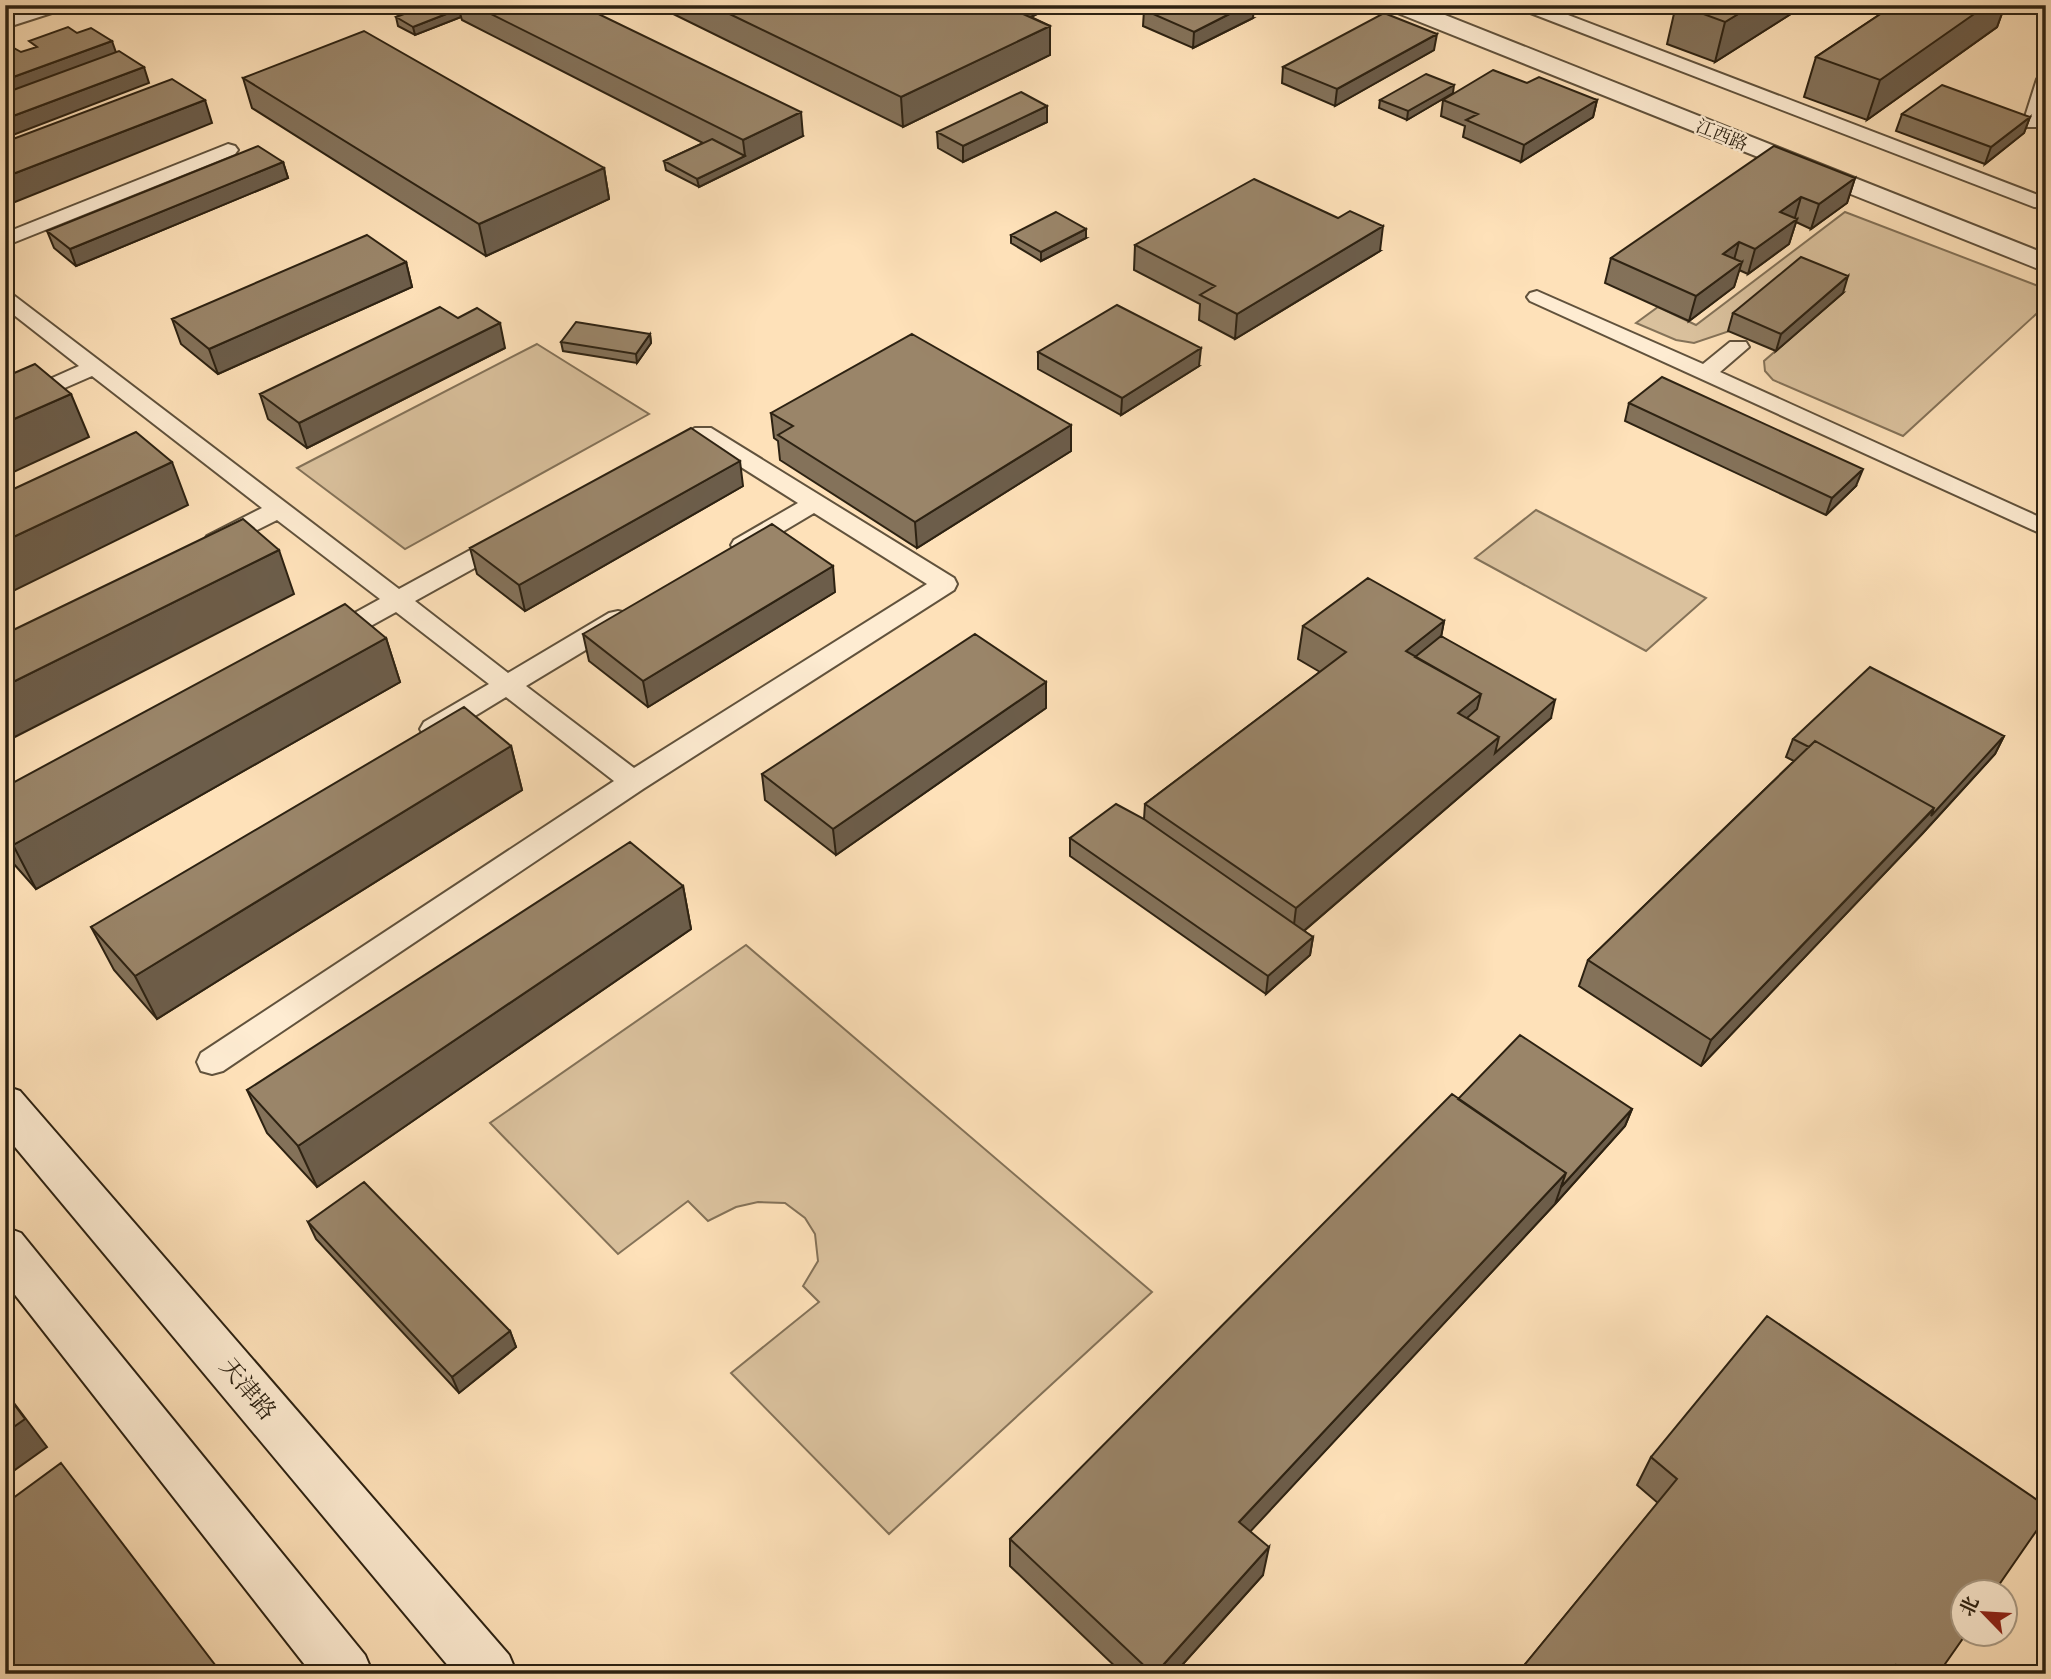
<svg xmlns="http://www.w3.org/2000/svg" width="2051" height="1679" viewBox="0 0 2051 1679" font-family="'IM FELL Double Pica','Noto Serif SC',serif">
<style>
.green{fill:#dac19d;stroke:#847258;stroke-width:2}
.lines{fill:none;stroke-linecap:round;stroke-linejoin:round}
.lane-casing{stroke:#61523c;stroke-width:4}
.street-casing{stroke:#61523c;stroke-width:4}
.secondary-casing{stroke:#2d2212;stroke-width:4}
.lane{fill:#feecd2;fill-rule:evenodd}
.street{fill:#feecd2;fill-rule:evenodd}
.secondary{fill:#feecd2;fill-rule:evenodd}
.wall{fill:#84725a;stroke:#2d2212;stroke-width:2}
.shaded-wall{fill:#6c5d4a;stroke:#2d2212;stroke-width:2}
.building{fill:#9a8569;stroke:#2d2212;stroke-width:2}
.labels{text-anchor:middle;stroke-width:5;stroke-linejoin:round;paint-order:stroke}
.far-street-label{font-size:18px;fill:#2d2212;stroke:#feecd2}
.near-street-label{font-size:24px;fill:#2d2212;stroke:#feecd2}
</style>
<rect width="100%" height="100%" fill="#fee1b9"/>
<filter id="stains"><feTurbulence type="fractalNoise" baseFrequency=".00286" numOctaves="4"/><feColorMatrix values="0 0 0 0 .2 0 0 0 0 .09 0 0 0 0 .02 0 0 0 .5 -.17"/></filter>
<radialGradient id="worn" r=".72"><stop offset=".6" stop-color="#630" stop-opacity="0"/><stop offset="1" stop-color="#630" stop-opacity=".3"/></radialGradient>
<!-- green -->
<path class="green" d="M 1845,212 L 2046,289 L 2046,305 L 1903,436 L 1773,380 L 1765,371 L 1764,361 L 1842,293 L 1694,343 L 1676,340 L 1636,323 L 1658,307 L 1696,325 Z
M 537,344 L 649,414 L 405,549 L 297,468 Z
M 1536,510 L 1706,598 L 1646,651 L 1475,558 Z
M 746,945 L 1152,1292 L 889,1534 L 731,1373 L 819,1302 L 803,1286 L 818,1261 L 815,1234 L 805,1218 L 785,1203 L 758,1202 L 736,1207 L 708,1221 L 688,1201 L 618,1254 L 490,1123 Z"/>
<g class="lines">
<!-- lane casing -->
<g class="lane-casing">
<path id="lane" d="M 1518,5 L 1542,5 L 2046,198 L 2046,208 L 2034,207 L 1520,9 Z
M 2046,74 C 2046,92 2048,111 2039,127 L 2025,127 L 2023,123 L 2037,79 Z
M 228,144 L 235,146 L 238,150 L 235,154 L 5,246 L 5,233 Z
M 1537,291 L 1703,364 L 1730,342 L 1746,342 L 1749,347 L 1720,372 L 2046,520 L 2046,536 L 1530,301 L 1527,297 L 1530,293 Z
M 5,292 L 12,294 L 399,589 L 496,536 L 505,533 L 514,536 L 517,541 L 514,546 L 415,601 L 508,673 L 609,613 L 618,611 L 627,613 L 631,619 L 627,625 L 526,686 L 634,768 L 927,584 L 814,513 L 752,550 L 743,553 L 734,550 L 731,545 L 734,540 L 798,503 L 703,443 L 675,458 L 659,458 L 655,453 L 659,448 L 695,428 L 711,428 L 954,578 L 957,584 L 954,590 L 643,789 L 223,1071 L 212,1074 L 201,1071 L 197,1062 L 201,1053 L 614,781 L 506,697 L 442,736 L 433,738 L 424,736 L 420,729 L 424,722 L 489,684 L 396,612 L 338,644 L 329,646 L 320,644 L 316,638 L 320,632 L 380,599 L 277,520 L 225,546 L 216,549 L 207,546 L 204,541 L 207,536 L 262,508 L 92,376 L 5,414 L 5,399 L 79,366 L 5,308 Z"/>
</g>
<!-- street casing -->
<g class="street-casing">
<path id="street" d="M 29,5 L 65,5 L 61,10 L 5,28 L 5,13 Z
M 1386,5 L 1420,5 L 2046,254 L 2046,272 L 1390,10 Z"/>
</g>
<!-- secondary casing -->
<g class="secondary-casing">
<path id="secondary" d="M 5,1086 L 20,1091 L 509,1655 L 517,1674 L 455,1674 L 5,1135 Z
M 5,1227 L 21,1233 L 365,1655 L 373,1674 L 312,1674 L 5,1282 Z"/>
</g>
<!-- lane -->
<use href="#lane" class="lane"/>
<!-- street -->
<use href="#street" class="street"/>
<!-- secondary -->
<use href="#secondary" class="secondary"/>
</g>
<!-- wall -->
<path class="wall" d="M 428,5 L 580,5 L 803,136 L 699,187 L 666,170 L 664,161 L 703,143 L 462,20 L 461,17 L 415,35 L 398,26 L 396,17 Z
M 655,5 L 1037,5 L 1037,14 L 1031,17 L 1050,26 L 1050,55 L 903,127 Z
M 1095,5 L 1119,5 L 1108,11 Z
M 1562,5 L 1595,5 L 1582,13 Z
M 1676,5 L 1805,5 L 1715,62 L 1667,44 Z
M 1894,5 L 2005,5 L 1997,27 L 1867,120 L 1804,97 L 1816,57 Z
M 1144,10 L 1253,18 L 1193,48 L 1143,26 Z
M 1434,50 L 1335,106 L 1282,83 L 1283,67 Z
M 243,78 L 604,168 L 609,199 L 486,256 L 252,108 Z
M 1527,83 L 1597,100 L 1593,117 L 1521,162 L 1463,137 L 1465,126 L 1441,116 L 1443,100 Z
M 1453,93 L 1407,120 L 1379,108 L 1380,100 Z
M 1047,106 L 1047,122 L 963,162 L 938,148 L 937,132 Z
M 1902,114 L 2030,117 L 2024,133 L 1985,164 L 1896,131 Z
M 283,162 L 288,178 L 76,266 L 54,248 L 47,231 Z
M 2046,163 L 2046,184 L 2038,181 Z
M 1855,178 L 1847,203 L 1811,229 L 1796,222 L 1789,244 L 1748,274 L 1739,270 L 1734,287 L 1689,321 L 1605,283 L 1611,258 Z
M 1011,235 L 1086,238 L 1041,261 L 1011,243 Z
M 1135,245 L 1380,251 L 1235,339 L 1199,320 L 1200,304 L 1134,270 Z
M 406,262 L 412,287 L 218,374 L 181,344 L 172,319 Z
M 1843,293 L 1776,351 L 1728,331 L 1733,313 Z
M 650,334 L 651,343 L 637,363 L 563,351 L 561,342 Z
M 505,348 L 307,448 L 268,419 L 260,394 Z
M 1038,352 L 1199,366 L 1121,415 L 1038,369 Z
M 1629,403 L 1856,486 L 1826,515 L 1625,421 Z
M 771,413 L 1071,425 L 1071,451 L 917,548 L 780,460 L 778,441 L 774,438 Z
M 743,486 L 525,611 L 477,574 L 470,548 Z
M 835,592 L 648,707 L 589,661 L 583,634 Z
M 1444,621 L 1441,636 L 1551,718 L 1304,931 L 1313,937 L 1310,955 L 1266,994 L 1070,856 L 1070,838 L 1144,819 L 1145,804 L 1320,672 L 1298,659 L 1303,626 Z
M 386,638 L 400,682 L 36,889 L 5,854 L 5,787 Z
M 1046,708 L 836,855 L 765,800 L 762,774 Z
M 2004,736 L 1995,754 L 1922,834 L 1701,1066 L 1579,986 L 1588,960 L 1794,761 L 1786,757 L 1793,739 Z
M 511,746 L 522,790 L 157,1019 L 114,970 L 91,927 Z
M 683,886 L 691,929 L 317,1187 L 267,1133 L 247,1090 Z
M 1458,1099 L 1632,1109 L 1625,1126 L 1555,1204 L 1250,1531 L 1263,1575 L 1174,1674 L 1123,1674 L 1010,1566 L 1010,1539 Z
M 308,1222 L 510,1331 L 516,1347 L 459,1393 L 316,1239 Z
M 1651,1457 L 1938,1674 L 1517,1674 L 1658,1503 L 1637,1485 Z"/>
<!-- shaded-wall -->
<path class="shaded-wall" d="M 998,5 L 1037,5 L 1037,14 L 998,33 Z
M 1108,5 L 1119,5 L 1108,11 Z
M 1247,5 L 1254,5 L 1253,18 L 1193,48 L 1194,32 Z
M 1584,5 L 1595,5 L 1582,13 Z
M 1753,5 L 1805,5 L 1715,62 L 1725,22 Z
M 1985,5 L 2005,5 L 1997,27 L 1867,120 L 1880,80 Z
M 459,9 L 461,17 L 415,35 L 413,27 Z
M 1050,26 L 1050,55 L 903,127 L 901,97 Z
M 1437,34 L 1434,50 L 1335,106 L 1337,89 Z
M 112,41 L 120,64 L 5,107 L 5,80 Z
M 144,67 L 149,83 L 5,138 L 5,119 Z
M 1454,85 L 1453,93 L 1407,120 L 1408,111 Z
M 205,100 L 212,123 L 5,206 L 5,177 Z
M 1597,100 L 1593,117 L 1521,162 L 1524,145 Z
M 1047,106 L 1047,122 L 963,162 L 963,146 Z
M 801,112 L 803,136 L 699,187 L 697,179 L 745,156 L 743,140 Z
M 2030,117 L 2024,133 L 1985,164 L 1991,147 Z
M 283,162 L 288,178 L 76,266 L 70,249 Z
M 604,168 L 609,199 L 486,256 L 479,224 Z
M 1855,178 L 1847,203 L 1811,229 L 1819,204 Z
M 1801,197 L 1794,221 L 1780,212 Z
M 1797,219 L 1789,244 L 1748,274 L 1755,249 Z
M 1383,226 L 1380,251 L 1235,339 L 1237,314 Z
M 1086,229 L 1086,238 L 1041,261 L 1041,252 Z
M 1739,242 L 1732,267 L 1723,254 Z
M 406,262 L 412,287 L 218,374 L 209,349 Z
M 1742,262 L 1734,287 L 1689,321 L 1696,296 Z
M 1848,276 L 1843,293 L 1776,351 L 1781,334 Z
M 500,323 L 505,348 L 307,448 L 299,423 Z
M 650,334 L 651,343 L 637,363 L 636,354 Z
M 1201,348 L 1199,366 L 1121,415 L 1122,398 Z
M 71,394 L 89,437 L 5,476 L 5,423 Z
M 1071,425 L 1071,451 L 917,548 L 915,522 Z
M 740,461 L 743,486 L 525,611 L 519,585 Z
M 172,462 L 188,505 L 5,595 L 5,541 Z
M 1863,469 L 1856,486 L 1826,515 L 1832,498 Z
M 279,550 L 294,594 L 5,742 L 5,686 Z
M 833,566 L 835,592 L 648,707 L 643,681 Z
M 1444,621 L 1438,654 L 1414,673 L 1406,651 Z
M 386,638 L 400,682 L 36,889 L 13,845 Z
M 1046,682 L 1046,708 L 836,855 L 833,829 Z
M 1481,694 L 1473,727 L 1458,713 Z
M 1555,700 L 1551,718 L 1292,941 L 1296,908 L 1499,737 Z
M 2004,736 L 1995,754 L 1922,834 L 1701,1066 L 1711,1040 Z
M 511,746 L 522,790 L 157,1019 L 135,976 Z
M 683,886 L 691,929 L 317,1187 L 298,1146 Z
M 1313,937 L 1310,955 L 1266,994 L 1268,976 Z
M 1632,1109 L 1625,1126 L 1555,1204 L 1561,1187 Z
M 1566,1173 L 1555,1204 L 1234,1549 L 1239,1522 Z
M 510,1331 L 516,1347 L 459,1393 L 452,1377 Z
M 5,1391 L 47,1447 L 5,1477 Z
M 1269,1547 L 1263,1575 L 1174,1674 L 1155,1674 Z"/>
<!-- building -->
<path class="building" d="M 428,5 L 459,5 L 459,9 L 413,27 L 396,17 Z
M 473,5 L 580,5 L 801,112 L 743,140 Z
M 711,5 L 1003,5 L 1050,26 L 901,97 Z
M 1155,5 L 1247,5 L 1194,32 L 1144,10 Z
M 1679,5 L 1753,5 L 1725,22 Z
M 1894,5 L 1987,5 L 1880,80 L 1816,57 Z
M 1384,13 L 1437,34 L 1337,89 L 1283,67 Z
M 68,27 L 77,33 L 91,28 L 112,41 L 5,80 L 5,49 L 12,47 L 21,52 L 37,47 L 29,41 Z
M 364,31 L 604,168 L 479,224 L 243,78 Z
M 119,51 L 144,67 L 5,119 L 5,93 Z
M 1493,70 L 1527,83 L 1539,77 L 1597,100 L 1524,145 L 1466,120 L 1478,114 L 1443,100 Z
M 1426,74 L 1454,85 L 1408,111 L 1380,100 Z
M 172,79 L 205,100 L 5,177 L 5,142 Z
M 1942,85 L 2030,117 L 1991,147 L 1902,114 Z
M 1021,92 L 1047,106 L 963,146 L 937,132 Z
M 712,139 L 745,156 L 697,179 L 664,161 Z
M 258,146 L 283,162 L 70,249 L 47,231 Z
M 1774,146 L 1855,178 L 1819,204 L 1801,197 L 1780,212 L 1797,219 L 1755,249 L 1739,242 L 1723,254 L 1742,262 L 1696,296 L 1611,258 Z
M 1254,179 L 1338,218 L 1350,211 L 1383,226 L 1237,314 L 1200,295 L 1215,286 L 1135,245 Z
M 1056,212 L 1086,229 L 1041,252 L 1011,235 Z
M 367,235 L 406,262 L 209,349 L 172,319 Z
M 1801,257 L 1848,276 L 1781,334 L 1733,313 Z
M 1117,305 L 1201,348 L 1122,398 L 1038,352 Z
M 440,307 L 458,318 L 477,308 L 500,323 L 299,423 L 260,394 Z
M 576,322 L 650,334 L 636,354 L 561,342 Z
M 912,334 L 1071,425 L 915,522 L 778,435 L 793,426 L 771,413 Z
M 35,364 L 71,394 L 5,423 L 5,377 Z
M 1662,377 L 1863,469 L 1832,498 L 1629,403 Z
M 691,428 L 740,461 L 519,585 L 470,548 Z
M 136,432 L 172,462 L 5,541 L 5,493 Z
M 243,519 L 279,550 L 5,686 L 5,634 Z
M 772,524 L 833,566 L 643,681 L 583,634 Z
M 1368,578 L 1444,621 L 1406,651 L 1481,694 L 1458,713 L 1499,737 L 1296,908 L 1145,804 L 1346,652 L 1303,626 Z
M 345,604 L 386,638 L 13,845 L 5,836 L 5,787 Z
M 975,634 L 1046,682 L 833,829 L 762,774 Z
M 1441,636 L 1555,700 L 1495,753 L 1499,737 L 1467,718 L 1477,709 L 1481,694 L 1415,657 Z
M 1870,667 L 2004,736 L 1931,816 L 1934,808 L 1815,741 L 1809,747 L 1793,739 Z
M 464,707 L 511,746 L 135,976 L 91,927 Z
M 1815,741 L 1934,808 L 1711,1040 L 1588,960 Z
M 1116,804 L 1144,819 L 1313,937 L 1268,976 L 1070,838 Z
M 630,842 L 683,886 L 298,1146 L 247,1090 Z
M 1520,1035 L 1632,1109 L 1561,1187 L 1566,1173 L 1458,1099 Z
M 1452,1094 L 1566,1173 L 1239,1522 L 1269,1547 L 1155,1674 L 1153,1674 L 1010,1539 Z
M 364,1182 L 510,1331 L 452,1377 L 308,1222 Z
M 1767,1316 L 2046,1506 L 2046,1517 L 1994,1592 L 1964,1592 L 1964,1634 L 1966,1634 L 1938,1674 L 1906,1674 L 1896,1665 L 1890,1674 L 1517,1674 L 1677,1479 L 1651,1457 Z
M 5,1392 L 25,1419 L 5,1433 Z
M 61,1463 L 222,1674 L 8,1674 L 5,1670 L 5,1504 Z"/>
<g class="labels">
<!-- far-street labels -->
<g class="far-street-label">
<text transform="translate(1722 135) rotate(22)" y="6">江西路</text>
</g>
<!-- near-street labels -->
<g class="near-street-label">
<text transform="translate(248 1389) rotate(50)" y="8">天津路</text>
</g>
</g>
<!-- margin -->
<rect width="2051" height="1679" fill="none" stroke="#fee1b9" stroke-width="28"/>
<rect x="7" y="7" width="2037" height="1665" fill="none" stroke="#2d2212" stroke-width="3.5"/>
<rect x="14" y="14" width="2023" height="1651" fill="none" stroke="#2d2212" stroke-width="2"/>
<!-- north arrow -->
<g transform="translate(1984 1613) rotate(295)"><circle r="33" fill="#feecd2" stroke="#aa9b85" stroke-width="2"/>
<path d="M0-5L12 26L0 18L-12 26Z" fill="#8f2418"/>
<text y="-10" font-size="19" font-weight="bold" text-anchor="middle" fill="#2d2212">北</text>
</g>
<rect width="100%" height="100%" filter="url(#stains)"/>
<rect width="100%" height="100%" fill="url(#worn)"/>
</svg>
